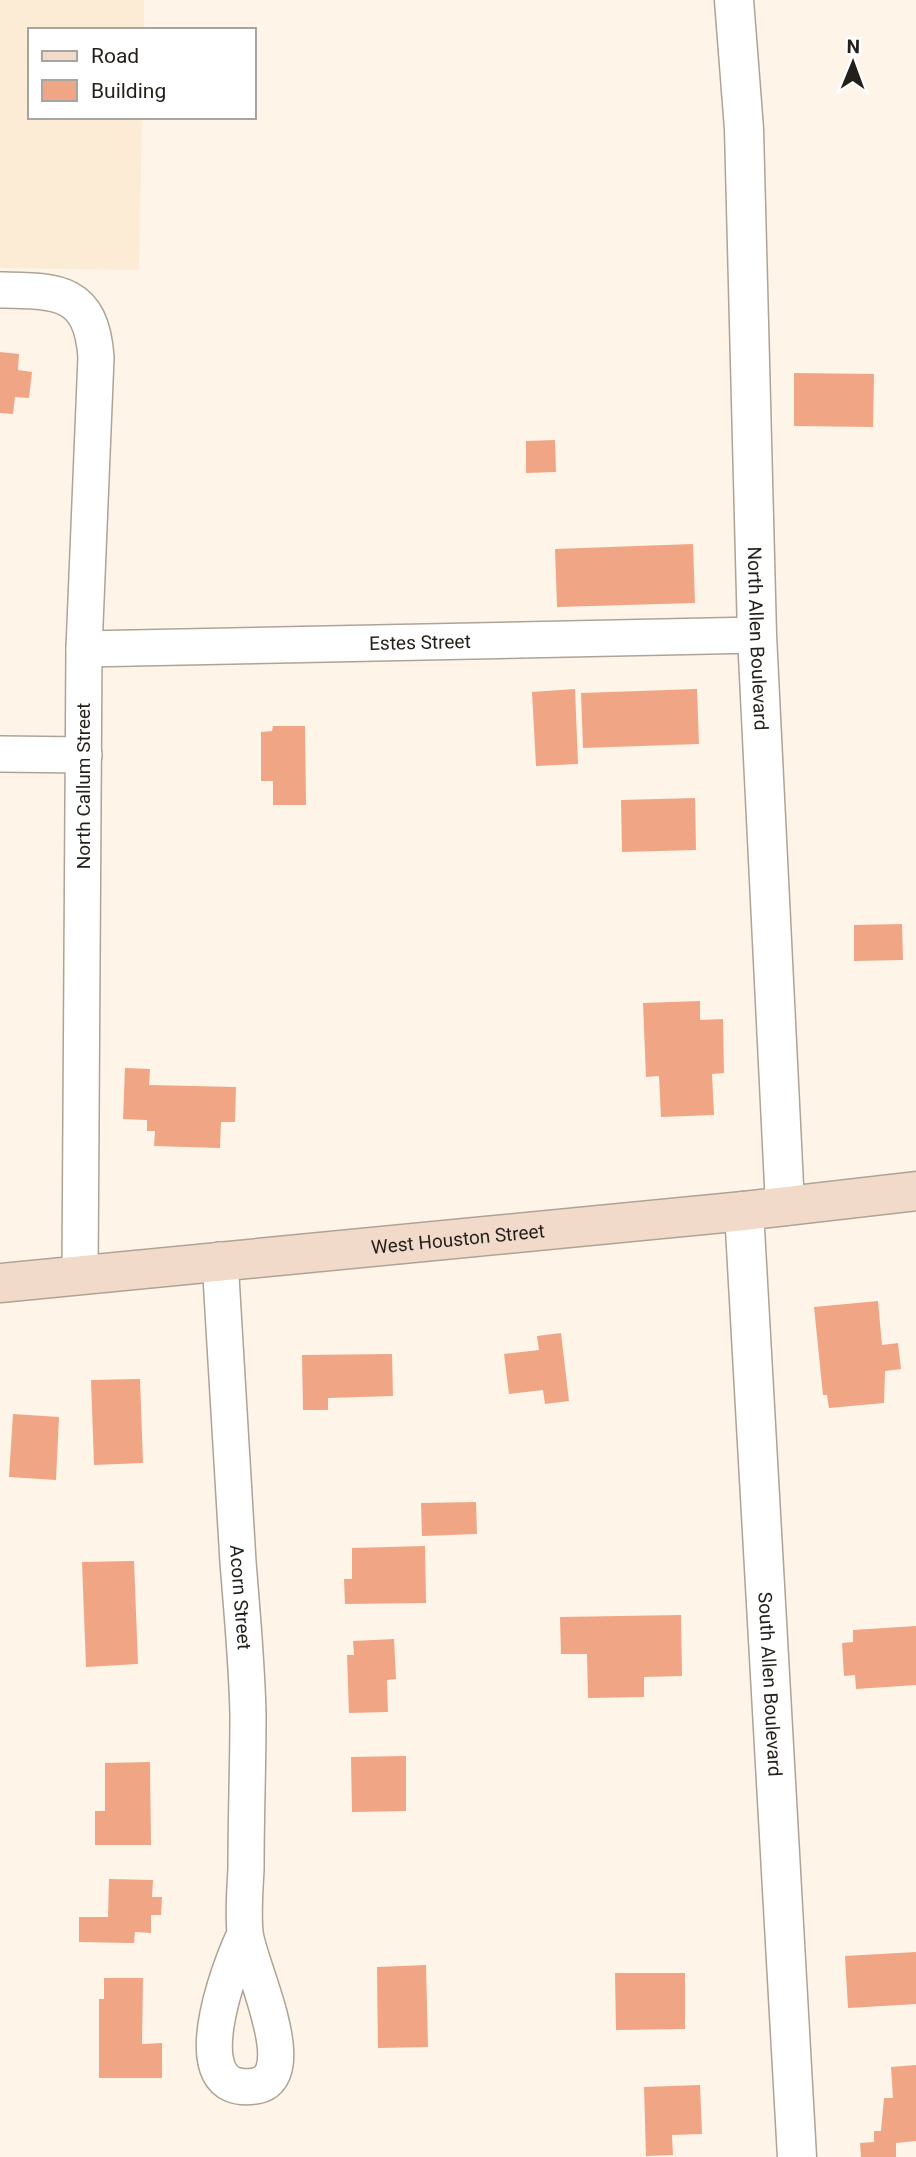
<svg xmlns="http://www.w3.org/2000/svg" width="916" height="2157" viewBox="0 0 916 2157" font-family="Roboto,sans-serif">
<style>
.built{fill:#fcecd6}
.building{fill:#f0a585}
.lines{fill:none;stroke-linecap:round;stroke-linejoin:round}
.minor-casing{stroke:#aea395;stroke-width:38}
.tertiary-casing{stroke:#aea395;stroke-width:41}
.secondary-casing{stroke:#aea395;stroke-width:41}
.minor{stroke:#fff;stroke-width:35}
.tertiary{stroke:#fff;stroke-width:38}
.secondary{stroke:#f2daca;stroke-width:38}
.labels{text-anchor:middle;stroke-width:7;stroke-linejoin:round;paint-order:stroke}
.street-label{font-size:19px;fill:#231f1a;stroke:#fff}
</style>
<rect width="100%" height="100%" fill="#fef4e8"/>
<!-- built -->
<path class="built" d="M 0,0 L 144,0 L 144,30 L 30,30 L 30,117 L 142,117 L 139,270 L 0,268 Z"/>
<!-- building -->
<path class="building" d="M 0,352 L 19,354 L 18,370 L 32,372 L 29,398 L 15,397 L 13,414 L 0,413 Z
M 794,373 L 874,374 L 873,427 L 794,426 Z
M 555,440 L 556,472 L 526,473 L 526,441 Z
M 693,544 L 695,603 L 557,607 L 555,549 Z
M 575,689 L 578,764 L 536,766 L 532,692 Z
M 697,689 L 699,744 L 583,748 L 581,693 Z
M 273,726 L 305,726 L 306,805 L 273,805 L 273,781 L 261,781 L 261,732 L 272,731 Z
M 695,798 L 696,850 L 622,852 L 621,800 Z
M 902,924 L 903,960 L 854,961 L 854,925 Z
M 700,1001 L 700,1020 L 723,1019 L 724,1073 L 712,1074 L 714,1115 L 661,1117 L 659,1076 L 646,1077 L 643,1003 Z
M 125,1068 L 150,1069 L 149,1085 L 236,1087 L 235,1122 L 221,1122 L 220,1148 L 154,1146 L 155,1131 L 147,1131 L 147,1120 L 123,1119 Z
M 878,1301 L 882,1345 L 898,1343 L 901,1369 L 885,1371 L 884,1403 L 829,1408 L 827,1395 L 823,1395 L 814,1307 Z
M 561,1333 L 569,1401 L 545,1404 L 543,1390 L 509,1394 L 504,1354 L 539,1350 L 537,1336 Z
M 392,1354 L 393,1396 L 328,1398 L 328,1410 L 303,1410 L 302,1355 Z
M 140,1379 L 143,1463 L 94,1465 L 91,1380 Z
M 13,1414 L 59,1417 L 56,1480 L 9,1477 Z
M 476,1502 L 477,1534 L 422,1536 L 421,1503 Z
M 425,1546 L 426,1603 L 345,1604 L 344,1579 L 352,1579 L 352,1548 Z
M 134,1561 L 138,1664 L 86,1667 L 82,1562 Z
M 681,1615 L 682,1676 L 644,1677 L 644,1697 L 588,1698 L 587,1654 L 561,1654 L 560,1617 Z
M 916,1626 L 916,1685 L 856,1689 L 855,1675 L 844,1676 L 842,1643 L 853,1642 L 853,1630 Z
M 394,1639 L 396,1679 L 387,1680 L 388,1712 L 349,1713 L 347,1655 L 354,1655 L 353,1641 Z
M 406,1756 L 406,1811 L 352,1812 L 351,1757 Z
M 150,1762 L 151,1845 L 95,1845 L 95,1811 L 105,1811 L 105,1763 Z
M 109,1879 L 153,1880 L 152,1897 L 162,1897 L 161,1915 L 151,1915 L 151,1933 L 135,1932 L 134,1943 L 79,1942 L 79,1917 L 108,1917 Z
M 916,1952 L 916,2004 L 848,2008 L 845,1956 Z
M 426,1965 L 428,2047 L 378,2048 L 377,1967 Z
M 615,1973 L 685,1973 L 685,2029 L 616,2030 Z
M 104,1978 L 143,1978 L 142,2044 L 162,2043 L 162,2078 L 99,2078 L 99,1999 L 104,1999 Z
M 916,2065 L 916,2141 L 896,2143 L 896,2157 L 861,2157 L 860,2143 L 874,2142 L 874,2131 L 881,2131 L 884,2098 L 893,2098 L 891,2067 Z
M 700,2085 L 702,2134 L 672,2135 L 673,2155 L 646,2156 L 644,2087 Z"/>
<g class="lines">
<!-- minor casing -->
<g class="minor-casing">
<g id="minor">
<path d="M 0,290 C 58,291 91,290 96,357 L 84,649 L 80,1273"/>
<path id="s1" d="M 84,649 L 757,635"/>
<path d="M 0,754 L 84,755"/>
<path id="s2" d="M 220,1260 C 226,1361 232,1461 238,1562 C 242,1613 247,1664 248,1715 C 248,1766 246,1817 246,1869 C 245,1889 243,1912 245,1932 C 247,1962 306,2078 255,2086 C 179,2098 230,1965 245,1934"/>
</g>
</g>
<!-- tertiary casing -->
<g class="tertiary-casing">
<g id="tertiary">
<path id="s3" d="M 734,0 L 744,129 L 757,635 L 785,1206"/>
<path id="s4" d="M 744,1211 L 797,2157"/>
</g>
</g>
<!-- secondary casing -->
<g class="secondary-casing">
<g id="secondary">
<path id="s5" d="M 0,1283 L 744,1211 L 916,1191"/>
</g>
</g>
<!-- minor -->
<use href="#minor" class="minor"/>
<!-- tertiary -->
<use href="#tertiary" class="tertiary"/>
<!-- secondary -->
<use href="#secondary" class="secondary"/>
</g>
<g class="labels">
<!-- street labels -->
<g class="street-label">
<text dy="7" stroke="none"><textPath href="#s3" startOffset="639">North Allen Boulevard</textPath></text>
<text dy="7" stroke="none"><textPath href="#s1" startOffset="336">Estes Street</textPath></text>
<text transform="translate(83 786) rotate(-90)" y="7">North Callum Street</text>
<text dy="7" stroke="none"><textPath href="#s5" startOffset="460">West Houston Street</textPath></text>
<text dy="7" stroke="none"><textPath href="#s2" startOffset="338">Acorn Street</textPath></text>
<text dy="7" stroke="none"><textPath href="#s4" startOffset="474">South Allen Boulevard</textPath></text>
</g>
</g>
<!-- legend -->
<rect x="28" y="28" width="228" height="91" fill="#ffffff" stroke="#a7a5a3" stroke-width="2"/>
<rect x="42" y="51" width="35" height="10" fill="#f2daca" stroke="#a7a5a3" stroke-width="2"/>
<text x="91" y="63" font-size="21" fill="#231f1a">Road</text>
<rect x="42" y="80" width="35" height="21" fill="#f0a585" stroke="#a7a5a3" stroke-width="2"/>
<text x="91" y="98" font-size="21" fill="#231f1a">Building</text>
<!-- north arrow -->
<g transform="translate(853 63) rotate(1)" stroke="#ffffff" stroke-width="5" paint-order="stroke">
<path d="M0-5L12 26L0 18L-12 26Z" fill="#231f1a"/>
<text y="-10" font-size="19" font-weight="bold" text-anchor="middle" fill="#231f1a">N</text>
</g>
</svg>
